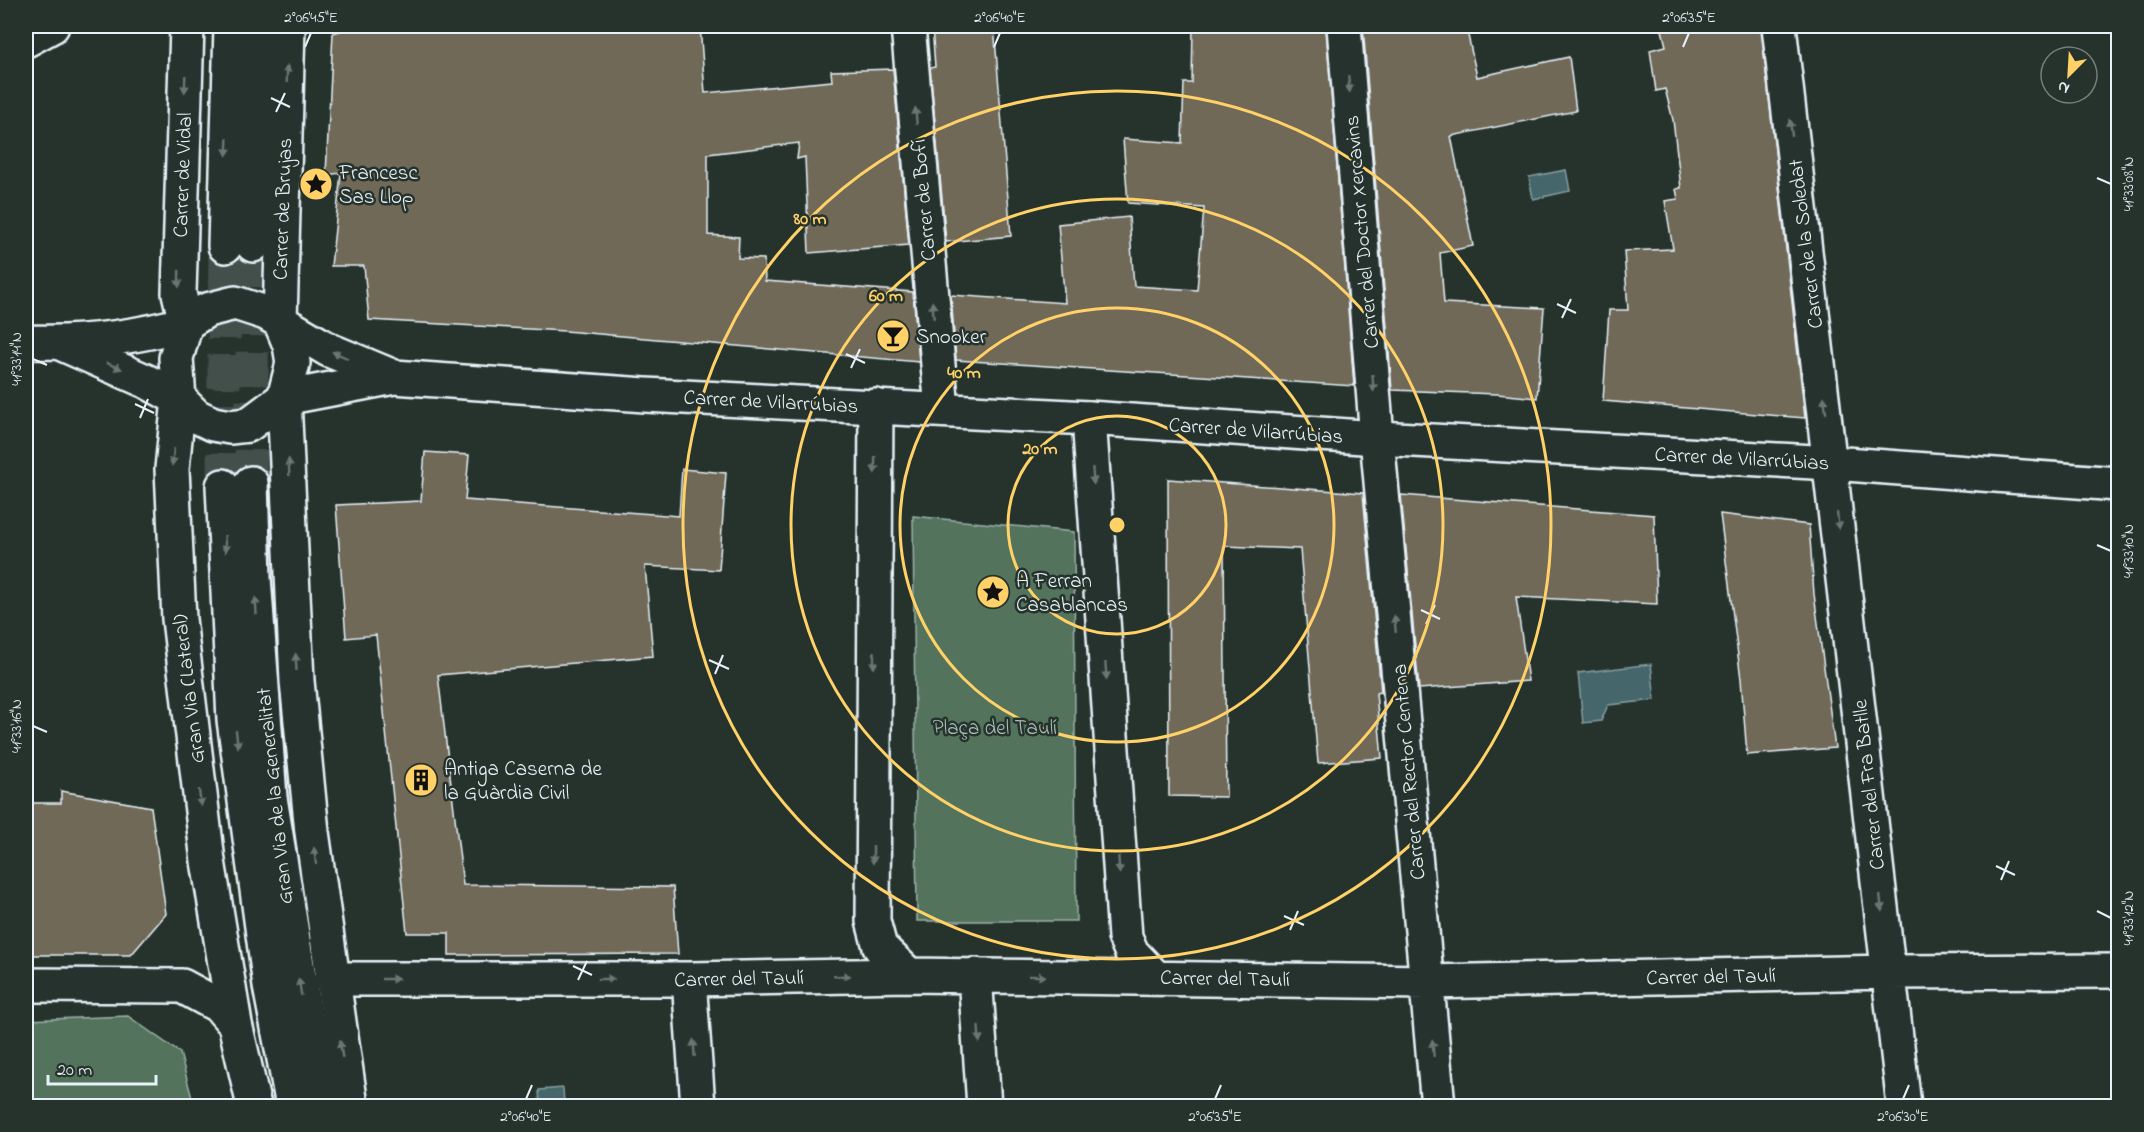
<svg xmlns="http://www.w3.org/2000/svg" width="2144" height="1132" viewBox="0 0 2144 1132" font-family="'Indie Flower',sans-serif">
<style>
.green{fill:#52735d;stroke:#9db2aa;stroke-width:1.5}
.water{fill:#44666a;stroke:#869ea3;stroke-width:1.5}
.building{fill:#706958;stroke:#e8f1f8;stroke-width:1.5}
.lines{fill:none;stroke-linecap:round;stroke-linejoin:round}
.secondary-tunnel{stroke:#43504b;stroke-width:33;stroke-dasharray:33 16;stroke-linecap:butt}
.street-casing{stroke:#e8f1f8;stroke-width:38}
.secondary-casing{stroke:#e8f1f8;stroke-width:38}
.street{stroke:#26332d;stroke-width:33}
.secondary{stroke:#26332d;stroke-width:33}
.oneway{fill:#6a7674}
.ticks{fill:none;stroke:#e8f1f8;stroke-width:2}
.ring{fill:none;stroke:#ffd166;stroke-width:3}
.labels{text-anchor:middle;stroke-width:5;stroke-linejoin:round;paint-order:stroke}
.poi-label{font-size:21px;fill:#e8f1f8;stroke:#26332d;text-anchor:start}
.street-label{font-size:21px;fill:#e8f1f8;stroke:#26332d}
.park-label{font-size:21px;fill:#acbfba;stroke:#26332d}
.centre{fill:#ffd166;stroke:#26332d;stroke-width:3}
.ring-label{font-size:18px;text-anchor:middle;font-weight:bold;fill:#ffd166;stroke:#26332d;stroke-width:5;stroke-linejoin:round;paint-order:stroke}
.neatline{fill:none;stroke:#e8f1f8;stroke-width:2}
.ticks-label{font-size:15px;text-anchor:middle;fill:#e8f1f8}
</style>
<rect width="100%" height="100%" fill="#26332d"/>
<filter id="ink" filterUnits="userSpaceOnUse"><feTurbulence type="fractalNoise" baseFrequency=".0167" numOctaves="2"/><feDisplacementMap in="SourceGraphic" scale="12" xChannelSelector="R" yChannelSelector="G"/><feConvolveMatrix kernelMatrix="1 2 1 2 8 2 1 2 1" color-interpolation-filters="sRGB"/></filter>
<g filter="url(#ink)">
<!-- green -->
<path class="green" d="M 913,516 L 1074,532 L 1076,921 L 917,921 Z
M 128,1016 L 180,1053 L 194,1106 L 26,1106 L 26,1020 Z"/>
<!-- water -->
<path class="water" d="M 1566,170 L 1570,191 L 1533,199 L 1529,177 Z
M 1651,664 L 1655,700 L 1608,705 L 1601,721 L 1583,723 L 1578,673 Z
M 563,1088 L 564,1106 L 540,1106 L 539,1090 Z"/>
<!-- building -->
<path class="building" d="M 356,26 L 700,26 L 705,93 L 832,81 L 831,71 L 893,69 L 909,245 L 809,253 L 805,157 L 797,159 L 799,143 L 708,154 L 708,235 L 739,237 L 738,258 L 764,259 L 765,281 L 913,292 L 919,362 L 565,331 L 369,320 L 364,266 L 331,266 L 341,173 L 326,175 L 333,33 Z
M 932,26 L 994,26 L 1011,236 L 946,242 L 930,68 L 935,67 Z
M 1193,26 L 1326,26 L 1354,386 L 956,360 L 951,295 L 1065,303 L 1058,224 L 1129,217 L 1134,286 L 1197,290 L 1204,208 L 1128,203 L 1123,139 L 1182,143 L 1184,83 L 1192,83 Z
M 1363,26 L 1466,26 L 1477,77 L 1569,57 L 1576,111 L 1451,136 L 1473,246 L 1440,253 L 1444,303 L 1544,308 L 1537,398 L 1497,394 L 1392,390 Z
M 1661,26 L 1761,26 L 1805,418 L 1603,401 L 1609,310 L 1628,310 L 1624,251 L 1673,249 L 1665,201 L 1678,199 L 1676,189 L 1681,188 L 1673,120 L 1665,89 L 1656,91 L 1650,50 L 1666,46 Z
M 425,452 L 469,455 L 465,500 L 679,516 L 682,469 L 726,473 L 719,570 L 645,566 L 653,656 L 438,675 L 463,885 L 673,887 L 678,954 L 449,955 L 449,933 L 407,933 L 376,635 L 346,638 L 336,505 L 421,501 Z
M 1168,479 L 1363,493 L 1381,692 L 1376,693 L 1382,758 L 1318,763 L 1300,549 L 1224,546 L 1226,797 L 1169,796 Z
M 1401,495 L 1654,515 L 1657,604 L 1516,597 L 1528,681 L 1419,689 Z
M 1720,514 L 1809,525 L 1814,594 L 1835,748 L 1747,755 L 1741,679 Z
M 61,791 L 151,807 L 166,914 L 131,955 L 26,955 L 26,803 L 61,803 Z"/>
<g class="lines">
<!-- secondary-tunnel -->
<path class="secondary-tunnel" d="M 251,483 L 253,245
M 223,486 L 225,246"/>
<!-- street casing -->
<g class="street-casing">
<path id="street" d="M 908,26 L 942,410
M 1344,26 L 1377,438 L 1438,1106
M 1779,26 L 1904,1106
M 26,40 L 52,26
M 280,321 L 288,26
M 186,323 L 179,293 L 187,26
M 284,398 L 297,681 L 312,832 L 351,1106
M 179,399 L 172,469 L 179,619 L 208,861 L 235,1024 L 254,1106
M 876,406 L 873,921 L 880,947 L 909,975
M 1089,418 L 1125,937 L 1132,953 L 1155,977
M 975,975 L 984,1106
M 331,979 L 689,979 L 909,975 L 1427,982 L 1889,972 L 2118,971
M 689,979 L 698,1106
M 26,985 L 182,986 L 219,1006 L 235,1024"/>
</g>
<!-- secondary casing -->
<g class="secondary-casing">
<path id="secondary" d="M 253,245 L 259,26
M 225,246 L 231,26
M 26,342 C 80,344 133,338 186,323
M 60,343 L 148,382 L 179,399 L 196,416 L 213,424 L 230,427 L 248,425 L 284,398 L 293,363 L 290,345 L 280,321
M 284,398 L 394,377 L 645,395 L 1089,418 L 1377,438 L 1832,463 L 2118,484
M 179,399 L 176,358 L 186,323 L 207,310 L 235,303 L 266,313 L 329,350 L 394,377
M 251,483 L 254,578 L 270,798 L 320,1106
M 223,486 L 234,720 L 270,986 L 293,1106"/>
</g>
<!-- street -->
<use href="#street" class="street"/>
<!-- secondary -->
<use href="#secondary" class="secondary"/>
</g>
<!-- one-way arrows -->
<defs><path id="oneway-solid" d="M-6-.8H1V-3.2L6.5 0L1 3.2V.8H-6Z" transform="scale(1.5)"/></defs>
<g class="oneway">
<use href="#oneway-solid" transform="translate(287 74) rotate(-88)"/>
<use href="#oneway-solid" transform="translate(185 84) rotate(92)"/>
<use href="#oneway-solid" transform="translate(1349 84) rotate(85)"/>
<use href="#oneway-solid" transform="translate(916 116) rotate(-95)"/>
<use href="#oneway-solid" transform="translate(1791 128) rotate(-97)"/>
<use href="#oneway-solid" transform="translate(227 147) rotate(92)"/>
<use href="#oneway-solid" transform="translate(179 279) rotate(91)"/>
<use href="#oneway-solid" transform="translate(933 310) rotate(-95)"/>
<use href="#oneway-solid" transform="translate(340 355) rotate(-157)"/>
<use href="#oneway-solid" transform="translate(114 366) rotate(23)"/>
<use href="#oneway-solid" transform="translate(1373 383) rotate(86)"/>
<use href="#oneway-solid" transform="translate(1825 405) rotate(-97)"/>
<use href="#oneway-solid" transform="translate(173 457) rotate(96)"/>
<use href="#oneway-solid" transform="translate(875 465) rotate(91)"/>
<use href="#oneway-solid" transform="translate(289 467) rotate(-92)"/>
<use href="#oneway-solid" transform="translate(1093 476) rotate(86)"/>
<use href="#oneway-solid" transform="translate(1838 521) rotate(84)"/>
<use href="#oneway-solid" transform="translate(225 544) rotate(87)"/>
<use href="#oneway-solid" transform="translate(256 606) rotate(-94)"/>
<use href="#oneway-solid" transform="translate(1395 624) rotate(-95)"/>
<use href="#oneway-solid" transform="translate(874 660) rotate(90)"/>
<use href="#oneway-solid" transform="translate(296 662) rotate(-93)"/>
<use href="#oneway-solid" transform="translate(1106 671) rotate(86)"/>
<use href="#oneway-solid" transform="translate(237 739) rotate(83)"/>
<use href="#oneway-solid" transform="translate(200 798) rotate(83)"/>
<use href="#oneway-solid" transform="translate(873 855) rotate(90)"/>
<use href="#oneway-solid" transform="translate(315 856) rotate(-97)"/>
<use href="#oneway-solid" transform="translate(1119 865) rotate(86)"/>
<use href="#oneway-solid" transform="translate(1881 903) rotate(84)"/>
<use href="#oneway-solid" transform="translate(842 976) rotate(-1)"/>
<use href="#oneway-solid" transform="translate(1037 976) rotate(1)"/>
<use href="#oneway-solid" transform="translate(390 979)"/>
<use href="#oneway-solid" transform="translate(606 979)"/>
<use href="#oneway-solid" transform="translate(300 987) rotate(-99)"/>
<use href="#oneway-solid" transform="translate(979 1034) rotate(86)"/>
<use href="#oneway-solid" transform="translate(694 1048) rotate(-94)"/>
<use href="#oneway-solid" transform="translate(1433 1048) rotate(-95)"/>
<use href="#oneway-solid" transform="translate(341 1049) rotate(-99)"/>
</g>
</g>
<!-- ticks -->
<path class="ticks" d="M 305,47 L 311,33M 994,47 L 1000,33M 1683,47 L 1689,33M 271,98 L 290,107M 276,112 L 285,93M 2097,178 L 2111,184M 1557,304 L 1576,313M 1562,318 L 1571,299M 846,354 L 865,363M 33,359 L 47,365M 851,368 L 860,349M 135,404 L 154,413M 140,418 L 148,399M 2097,545 L 2111,551M 1421,610 L 1440,619M 1426,624 L 1435,605M 709,660 L 729,669M 715,674 L 723,655M 33,726 L 47,732M 1996,866 L 2015,875M 2001,880 L 2009,861M 2097,911 L 2111,918M 1284,916 L 1304,925M 1290,930 L 1298,911M 573,966 L 592,975M 578,980 L 587,961M 526,1099 L 532,1085M 1215,1099 L 1221,1085M 1903,1099 L 1909,1085"/>
<!-- distance rings -->
<g class="ring">
<circle cx="1117" cy="525" r="109"/>
<circle cx="1117" cy="525" r="217"/>
<circle cx="1117" cy="525" r="326"/>
<circle cx="1117" cy="525" r="434"/>
</g>
<!-- icons -->
<defs>
<g id="sight-disc" transform="scale(1.725)"><circle r="9.5" fill="#ffd166" stroke="#26332d"/><path d="M0-6L1.8-2.2L6-1.7L2.9 1.2L3.7 5.4L0 3.3L-3.7 5.4L-2.9 1.2L-6-1.7L-1.8-2.2Z" fill="#111"/></g>
<g id="bar-disc" transform="scale(1.725)"><circle r="9.5" fill="#ffd166" stroke="#26332d"/><path d="M-6-5H6L.8 .8V4.5H3.5V6h-7V4.5H-.8V.8Z" fill="#111"/></g>
<g id="building-disc" transform="scale(1.725)"><circle r="9.5" fill="#ffd166" stroke="#26332d"/><path d="M-4-6H4V6H1V3H-1V6H-4ZM-2.5-4.3h1.7v1.8h-1.7ZM.8-4.3h1.7v1.8H.8ZM-2.5-1h1.7V.8h-1.7ZM.8-1h1.7V.8H.8Z" fill="#111"/></g>
</defs>
<g fill-rule="evenodd">
<use href="#sight-disc" x="316" y="184"/>
<use href="#bar-disc" x="893" y="336"/>
<use href="#sight-disc" x="993" y="592"/>
<use href="#building-disc" x="421" y="780"/>
</g>
<g class="labels">
<!-- poi labels -->
<g class="poi-label">
<text x="339" y="179">Francesc<tspan x="339" dy="24">Sas Llop</tspan></text>
<text x="916" y="343">Snooker</text>
<text x="1016" y="587">A Ferran<tspan x="1016" dy="24">Casablancas</tspan></text>
<text x="444" y="775">Antiga Caserna de<tspan x="444" dy="24">la Guàrdia Civil</tspan></text>
</g>
<!-- street labels -->
<g class="street-label">
<text transform="translate(182 175) rotate(-88)" y="7">Carrer de Vidal</text>
<text transform="translate(923 200) rotate(-95)" y="7">Carrer de Bofí</text>
<text transform="translate(282 209) rotate(-88)" y="7">Carrer de Brujas</text>
<text transform="translate(1361 232) rotate(-95)" y="7">Carrer del Doctor Xercavins</text>
<text transform="translate(1805 244) rotate(-97)" y="7">Carrer de la Soledat</text>
<text transform="translate(771 401) rotate(3)" y="7">Carrer de Vilarrúbias</text>
<text transform="translate(1256 430) rotate(4)" y="7">Carrer de Vilarrúbias</text>
<text transform="translate(1742 458) rotate(3)" y="7">Carrer de Vilarrúbias</text>
<text transform="translate(188 689) rotate(-97)" y="7">Gran Via (Lateral)</text>
<text transform="translate(1408 772) rotate(-95)" y="7">Carrer del Rector Centena</text>
<text transform="translate(1868 785) rotate(-96)" y="7">Carrer del Fra Batlle</text>
<text transform="translate(274 796) rotate(-96)" y="7">Gran Via de la Generalitat</text>
<text transform="translate(1711 976) rotate(-1)" y="7">Carrer del Taulí</text>
<text transform="translate(739 978) rotate(-1)" y="7">Carrer del Taulí</text>
<text transform="translate(1225 978) rotate(1)" y="7">Carrer del Taulí</text>
</g>
<!-- park labels -->
<g class="park-label">
<text x="995" y="734">Plaça del Taulí</text>
</g>
</g>
<circle cx="1117" cy="525" r="9" class="centre"/>
<g class="ring-label">
<text x="810" y="224">80 m</text>
<text x="886" y="301">60 m</text>
<text x="964" y="378">40 m</text>
<text x="1040" y="454">20 m</text>
</g>
<!-- margin -->
<rect width="2144" height="1132" fill="none" stroke="#26332d" stroke-width="66"/>
<!-- north arrow -->
<g transform="translate(2069 75) rotate(204)"><circle r="28" fill="#26332d" stroke="#747f7e" stroke-width="1.5"/>
<path d="M0-4.5L10 22L0 15L-10 22Z" fill="#ffd166"/>
<text y="-9" font-size="16" font-weight="bold" text-anchor="middle" fill="#e8f1f8">N</text>
</g>
<!-- scale -->
<path d="M48 1075v9h108v-9" fill="none" stroke="#e8f1f8" stroke-width="3"/>
<text x="57" y="1075" font-size="18" fill="#e8f1f8" stroke="#26332d" stroke-width="4.5" paint-order="stroke">20 m</text>
<rect x="33" y="33" width="2078" height="1066" class="neatline"/>
<g class="ticks-label">
<text x="311" y="22">2°06'45"E</text>
<text x="1000" y="22">2°06'40"E</text>
<text x="1689" y="22">2°06'35"E</text>
<text transform="translate(2128 184) rotate(-90)" y="5">41°33'08"N</text>
<text transform="translate(16 359) rotate(-90)" y="5">41°33'14"N</text>
<text transform="translate(2128 551) rotate(-90)" y="5">41°33'10"N</text>
<text transform="translate(16 726) rotate(-90)" y="5">41°33'16"N</text>
<text transform="translate(2128 918) rotate(-90)" y="5">41°33'12"N</text>
<text x="526" y="1121">2°06'40"E</text>
<text x="1215" y="1121">2°06'35"E</text>
<text x="1903" y="1121">2°06'30"E</text>
</g>
</svg>
